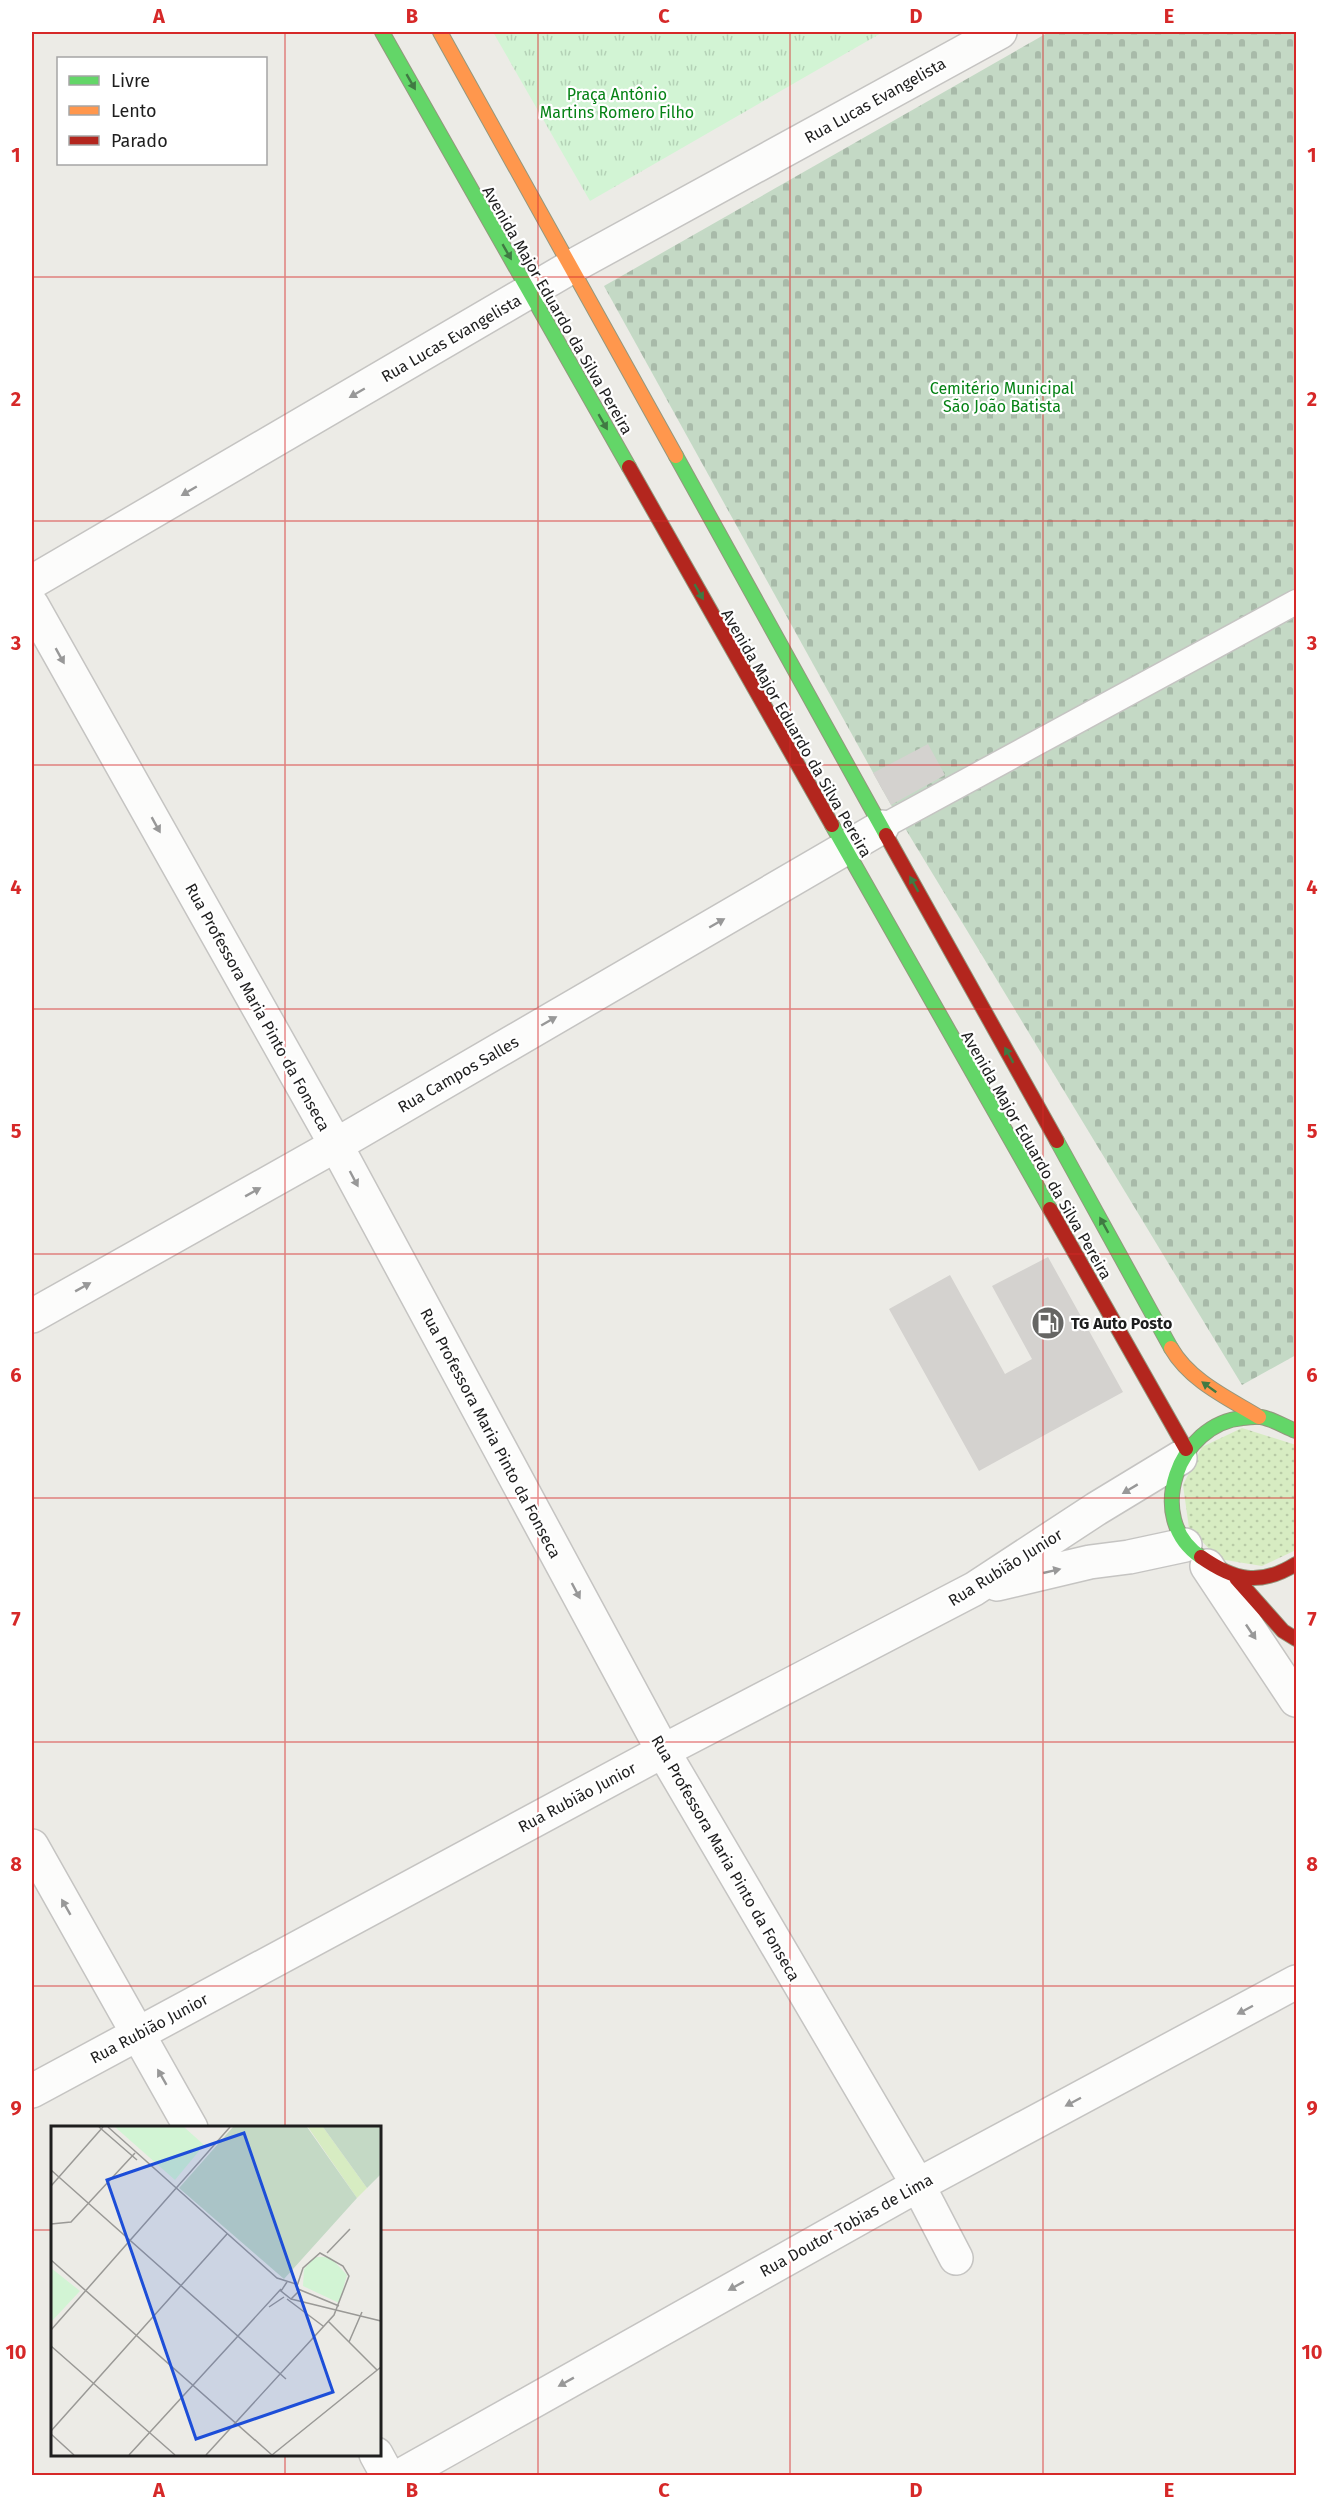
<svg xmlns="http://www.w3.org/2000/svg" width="1328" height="2507" viewBox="0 0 1328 2507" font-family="'Fira Sans',sans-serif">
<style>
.grass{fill:url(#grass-dots)}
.cemetery{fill:url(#cemetery-stones)}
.park{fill:url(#park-tufts)}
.building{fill:#d4d2cf}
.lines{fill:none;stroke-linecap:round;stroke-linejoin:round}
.lane-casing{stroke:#c5c4c2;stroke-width:27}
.street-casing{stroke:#c5c4c2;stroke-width:36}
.fast-casing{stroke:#93977d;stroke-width:16}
.slow-casing{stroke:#93977d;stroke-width:16}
.jam-casing{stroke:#93977d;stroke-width:16}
.lane{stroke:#fcfcfb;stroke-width:24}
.street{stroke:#fcfcfb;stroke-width:33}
.fast{stroke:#63d668;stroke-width:14}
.slow{stroke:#ff974d;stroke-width:14}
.jam{stroke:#b3261e;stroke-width:14}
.oneway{fill:#407a43}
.oneway2{fill:#989898}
.grid{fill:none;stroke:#d62828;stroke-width:1.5;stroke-opacity:0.55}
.labels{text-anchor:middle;stroke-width:4.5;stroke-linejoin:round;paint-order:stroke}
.park-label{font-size:16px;fill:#058215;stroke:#fff}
.street-label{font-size:16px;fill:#1e1e1e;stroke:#fff}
.poi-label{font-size:16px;font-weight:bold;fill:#1e1e1e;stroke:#fff;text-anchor:start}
.inset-road{fill:none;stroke:#9a9996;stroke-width:1.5}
.view{fill:#1d4ed8;fill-opacity:0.15;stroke:#1d4ed8;stroke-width:3}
.inset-edge{fill:none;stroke:#1e1e1e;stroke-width:3}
.neatline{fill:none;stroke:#d62828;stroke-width:2}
.grid-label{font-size:20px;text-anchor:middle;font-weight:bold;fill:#d62828}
</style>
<defs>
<pattern id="grass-dots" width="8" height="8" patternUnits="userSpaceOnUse" patternTransform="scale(1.5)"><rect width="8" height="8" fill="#d7ecc2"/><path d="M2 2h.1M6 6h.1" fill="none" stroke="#b8caa6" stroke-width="1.8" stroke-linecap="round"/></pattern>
<pattern id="cemetery-stones" width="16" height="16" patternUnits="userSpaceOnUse" patternTransform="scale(1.5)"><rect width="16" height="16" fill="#c4d9c5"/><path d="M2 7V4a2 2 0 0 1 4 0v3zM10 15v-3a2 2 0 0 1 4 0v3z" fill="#a8baa9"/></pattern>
<pattern id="park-tufts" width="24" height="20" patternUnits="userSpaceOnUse" patternTransform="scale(1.5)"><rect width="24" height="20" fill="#d2f4d4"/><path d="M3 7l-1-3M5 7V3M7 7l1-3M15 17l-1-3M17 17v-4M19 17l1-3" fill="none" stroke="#b4d1b6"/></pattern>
</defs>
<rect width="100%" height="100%" fill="#ecebe6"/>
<!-- grass -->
<path class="grass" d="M 1242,1428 L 1296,1445 L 1296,1550 L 1262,1566 L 1219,1559 L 1189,1528 L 1183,1485 L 1202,1447 Z"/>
<!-- cemetery -->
<path class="cemetery" d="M 1049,32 L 1296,32 L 1296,1355 L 1242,1385 L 891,805 L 604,286 Z"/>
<!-- park -->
<path class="park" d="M 493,32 L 883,32 L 590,201 Z"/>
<!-- building -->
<path class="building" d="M 928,744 L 945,775 L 891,805 L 873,773 Z
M 1048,1257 L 1123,1392 L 979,1471 L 889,1309 L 950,1275 L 1005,1374 L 1032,1359 L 992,1286 Z"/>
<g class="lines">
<!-- lane casing -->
<g class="lane-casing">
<path id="lane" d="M 882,827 L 1296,602"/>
</g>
<!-- street casing -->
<g class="street-casing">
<path id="street" d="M 32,582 L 571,267 L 1000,32
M 32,605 L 336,1145 L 663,1751 L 918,2185 L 956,2258
M 32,1316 L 336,1145 L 882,827
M 1207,1566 L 1296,1700
M 997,1584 L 1090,1562 L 1129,1557 L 1185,1545
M 32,1846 L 191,2128
M 32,2091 L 663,1751 L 974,1589 L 1096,1509 L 1180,1458
M 376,2454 L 388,2476
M 400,2476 L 918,2185 L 1296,1982"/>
</g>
<!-- fast casing -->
<g class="fast-casing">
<path id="fast" d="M 382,32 L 629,467
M 676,456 L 886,835
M 832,825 L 1050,1209
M 1057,1141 L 1171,1348
M 1201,1557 C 1143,1518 1179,1423 1243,1418 C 1248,1418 1256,1416 1261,1417 C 1273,1419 1285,1427 1296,1431"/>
</g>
<!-- slow casing -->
<g class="slow-casing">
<path id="slow" d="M 440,32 L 676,456
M 1171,1348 C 1190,1381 1228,1398 1259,1417"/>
</g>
<!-- jam casing -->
<g class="jam-casing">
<path id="jam" d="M 629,467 L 832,825
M 886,835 L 1057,1141
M 1050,1209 L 1186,1449
M 1201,1557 C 1234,1580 1259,1587 1296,1564
M 1236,1578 L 1283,1631 L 1296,1639"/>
</g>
<!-- lane -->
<use href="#lane" class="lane"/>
<!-- street -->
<use href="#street" class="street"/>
<!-- fast -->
<use href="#fast" class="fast"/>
<!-- slow -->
<use href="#slow" class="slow"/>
<!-- jam -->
<use href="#jam" class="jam"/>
</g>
<!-- one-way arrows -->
<defs><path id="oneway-solid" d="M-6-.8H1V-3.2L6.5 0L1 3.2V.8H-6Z" transform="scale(1.5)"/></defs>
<g class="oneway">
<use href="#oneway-solid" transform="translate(411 82) rotate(60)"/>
<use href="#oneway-solid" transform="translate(507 252) rotate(60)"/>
<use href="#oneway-solid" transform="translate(603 422) rotate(60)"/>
<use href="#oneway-solid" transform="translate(699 592) rotate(60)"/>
<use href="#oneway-solid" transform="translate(914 884) rotate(-119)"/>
<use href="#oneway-solid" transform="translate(1009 1055) rotate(-119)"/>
<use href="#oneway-solid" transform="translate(1104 1225) rotate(-119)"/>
<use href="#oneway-solid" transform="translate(1209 1387) rotate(-144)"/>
</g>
<g class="oneway2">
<use href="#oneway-solid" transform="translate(357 393) rotate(150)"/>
<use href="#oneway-solid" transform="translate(189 491) rotate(150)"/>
<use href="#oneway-solid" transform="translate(60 656) rotate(61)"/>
<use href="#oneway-solid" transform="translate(156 825) rotate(61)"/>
<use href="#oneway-solid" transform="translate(717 923) rotate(-30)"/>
<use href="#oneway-solid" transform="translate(549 1021) rotate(-30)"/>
<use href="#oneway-solid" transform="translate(354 1179) rotate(62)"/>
<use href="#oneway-solid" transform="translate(253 1192) rotate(-29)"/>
<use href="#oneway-solid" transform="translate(83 1287) rotate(-29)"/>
<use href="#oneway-solid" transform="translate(1130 1489) rotate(149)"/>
<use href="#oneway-solid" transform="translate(1052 1571) rotate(-13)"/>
<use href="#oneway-solid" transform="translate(576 1591) rotate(62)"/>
<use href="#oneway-solid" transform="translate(1251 1632) rotate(56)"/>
<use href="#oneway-solid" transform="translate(66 1907) rotate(-120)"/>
<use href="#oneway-solid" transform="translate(1245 2010) rotate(152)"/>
<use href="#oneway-solid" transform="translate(162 2077) rotate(-120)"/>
<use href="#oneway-solid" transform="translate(1073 2102) rotate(152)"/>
<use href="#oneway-solid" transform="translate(736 2286) rotate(151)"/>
<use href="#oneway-solid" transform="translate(566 2382) rotate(151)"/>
</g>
<!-- grid -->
<path class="grid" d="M 285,32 L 285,2128M 538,32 L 538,2476M 790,32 L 790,2476M 1043,32 L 1043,2476M 32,277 L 1296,277M 32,521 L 1296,521M 32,765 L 1296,765M 32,1009 L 1296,1009M 32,1254 L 1296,1254M 32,1498 L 1296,1498M 32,1742 L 1296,1742M 32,1986 L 1296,1986M 32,2230 L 52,2230M 380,2230 L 1296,2230M 285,2454 L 285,2476"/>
<!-- icons -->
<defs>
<g id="fuel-disc" transform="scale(1.725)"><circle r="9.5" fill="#666664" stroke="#fff"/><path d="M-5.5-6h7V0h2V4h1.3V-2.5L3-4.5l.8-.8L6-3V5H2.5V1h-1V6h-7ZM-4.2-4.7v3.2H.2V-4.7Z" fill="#fff"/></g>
</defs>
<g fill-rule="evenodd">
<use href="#fuel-disc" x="1048" y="1323"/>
</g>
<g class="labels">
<!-- park labels -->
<g class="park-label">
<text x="617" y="100">Praça Antônio<tspan x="617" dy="18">Martins Romero Filho</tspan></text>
<text x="1002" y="394">Cemitério Municipal<tspan x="1002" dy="18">São João Batista</tspan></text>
</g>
<!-- street labels -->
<g class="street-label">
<text transform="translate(875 100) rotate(-29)" y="6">Rua Lucas Evangelista</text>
<text transform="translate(558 310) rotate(60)" y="6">Avenida Major Eduardo da Silva Pereira</text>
<text transform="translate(451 338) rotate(-30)" y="6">Rua Lucas Evangelista</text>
<text transform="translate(797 733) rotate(60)" y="6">Avenida Major Eduardo da Silva Pereira</text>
<text transform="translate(258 1007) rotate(61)" y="6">Rua Professora Maria Pinto da Fonseca</text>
<text transform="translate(458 1074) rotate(-30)" y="6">Rua Campos Salles</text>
<text transform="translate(1037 1155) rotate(60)" y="6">Avenida Major Eduardo da Silva Pereira</text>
<text transform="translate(491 1433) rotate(62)" y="6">Rua Professora Maria Pinto da Fonseca</text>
<text transform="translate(1005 1567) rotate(-32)" y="6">Rua Rubião Junior</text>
<text transform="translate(577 1797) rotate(-28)" y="6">Rua Rubião Junior</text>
<text transform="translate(726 1858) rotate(60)" y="6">Rua Professora Maria Pinto da Fonseca</text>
<text transform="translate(149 2028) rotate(-28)" y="6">Rua Rubião Junior</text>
<text transform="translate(846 2225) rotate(-29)" y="6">Rua Doutor Tobias de Lima</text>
</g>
<!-- poi labels -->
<g class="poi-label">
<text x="1071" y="1329">TG Auto Posto</text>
</g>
</g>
<!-- overview -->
<g transform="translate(51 2126)">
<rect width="330" height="330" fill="#ecebe6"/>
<path d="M 257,1 L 272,1 L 316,62 L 306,72 Z" fill="#d7ecc2"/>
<path d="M 182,1 L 256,1 L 306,72 L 233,153 L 128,62 ZM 272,1 L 330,1 L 330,48 L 316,62 Z" fill="#c4d9c5"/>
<path d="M 64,1 L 133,1 L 153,19 L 124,54 ZM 264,131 L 279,131 L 296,149 L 288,177 L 252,160 L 253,143 ZM 0,142 L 29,165 L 0,196 Z" fill="#d2f4d4"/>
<path class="inset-road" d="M 48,1 L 86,34M 57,1 L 226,152 L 245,158 L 247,166 L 240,173 L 230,165 L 236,156M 0,44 L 235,253M 0,60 L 52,1M 0,98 L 20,96 L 84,27M 276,127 L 299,103M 0,134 L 221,329M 247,163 L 288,180M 236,173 L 272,200M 240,173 L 330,195M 218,181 L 233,171M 277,195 L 326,244M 0,204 L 179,1M 298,216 L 311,186M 0,220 L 124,329M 0,305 L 176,108M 0,308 L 23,329M 78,329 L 230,163M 155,329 L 283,189 L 298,150 L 292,140 L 269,127 L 252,142 L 246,160M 221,329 L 330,241"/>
<path class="view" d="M 193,7 L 282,266 L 145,313 L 56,54 Z"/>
<rect width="330" height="330" class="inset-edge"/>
</g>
<!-- border -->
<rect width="1328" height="2507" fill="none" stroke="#ffffff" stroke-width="66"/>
<!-- legend -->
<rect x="57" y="57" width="210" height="108" fill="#ffffff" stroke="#a5a5a5" stroke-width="1.5"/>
<rect x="69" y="76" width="30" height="9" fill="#63d668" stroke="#a5a5a5" stroke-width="1.5"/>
<text x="111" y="87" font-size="18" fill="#1e1e1e">Livre</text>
<rect x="69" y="106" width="30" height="9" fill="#ff974d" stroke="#a5a5a5" stroke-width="1.5"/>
<text x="111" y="117" font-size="18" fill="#1e1e1e">Lento</text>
<rect x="69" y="136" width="30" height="9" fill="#b3261e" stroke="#a5a5a5" stroke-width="1.5"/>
<text x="111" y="147" font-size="18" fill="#1e1e1e">Parado</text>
<rect x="33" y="33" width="1262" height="2441" class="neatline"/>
<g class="grid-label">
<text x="159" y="23">A</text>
<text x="412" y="23">B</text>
<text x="664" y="23">C</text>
<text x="916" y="23">D</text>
<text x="1169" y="23">E</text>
<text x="16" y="162">1</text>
<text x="1312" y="162">1</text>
<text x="16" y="406">2</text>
<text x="1312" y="406">2</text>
<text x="16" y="650">3</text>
<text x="1312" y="650">3</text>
<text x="16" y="894">4</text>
<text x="1312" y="894">4</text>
<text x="16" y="1138">5</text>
<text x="1312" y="1138">5</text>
<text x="16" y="1382">6</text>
<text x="1312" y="1382">6</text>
<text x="16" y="1626">7</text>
<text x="1312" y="1626">7</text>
<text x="16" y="1871">8</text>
<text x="1312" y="1871">8</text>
<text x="16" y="2115">9</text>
<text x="1312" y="2115">9</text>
<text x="16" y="2359">10</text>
<text x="1312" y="2359">10</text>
<text x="159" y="2497">A</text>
<text x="412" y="2497">B</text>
<text x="664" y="2497">C</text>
<text x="916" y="2497">D</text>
<text x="1169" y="2497">E</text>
</g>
</svg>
